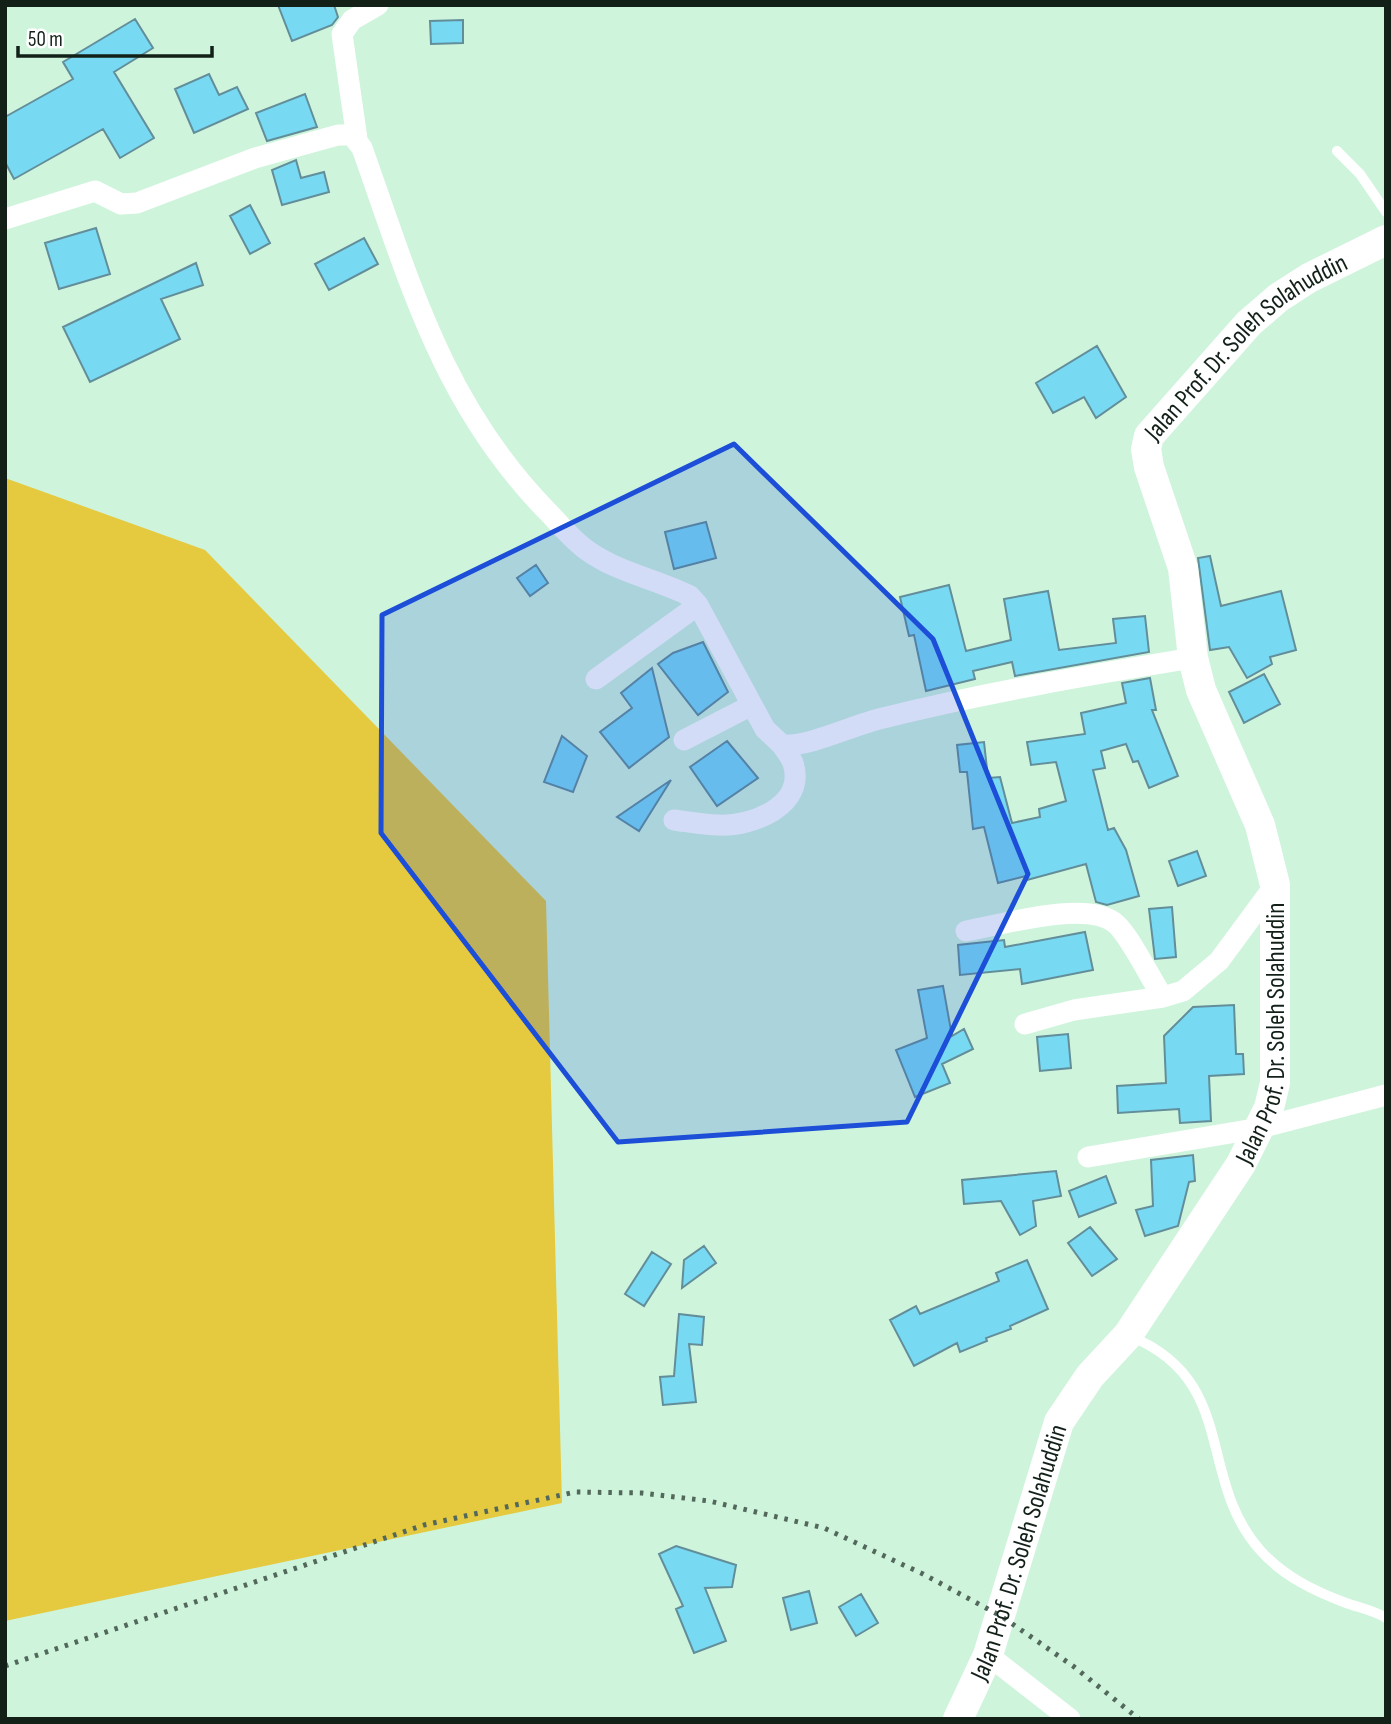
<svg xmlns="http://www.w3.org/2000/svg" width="1391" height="1724" viewBox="0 0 1391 1724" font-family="'Sofia Sans Condensed',sans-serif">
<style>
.green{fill:#e5c93e}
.building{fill:#78d9f3;stroke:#628e9a;stroke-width:2}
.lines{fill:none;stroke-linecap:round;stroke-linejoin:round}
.lane{stroke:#fff;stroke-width:10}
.street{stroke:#fff;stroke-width:21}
.secondary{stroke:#fff;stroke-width:30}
.rail{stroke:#52685b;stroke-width:5;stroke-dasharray:3.5 7;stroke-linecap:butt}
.marked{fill:#1d4ed8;fill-opacity:0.2;stroke:#1d4ed8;stroke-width:5;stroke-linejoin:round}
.labels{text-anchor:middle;stroke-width:5;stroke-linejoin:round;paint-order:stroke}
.street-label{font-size:26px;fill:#122018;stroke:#fff}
</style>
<rect width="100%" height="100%" fill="#cff4dc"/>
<!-- green -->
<path class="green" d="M 5,478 L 205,550 L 546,901 L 562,1503 L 5,1621 Z"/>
<!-- building -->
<path class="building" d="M 278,5 L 334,5 L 338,17 L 332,25 L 292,41 Z
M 135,19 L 153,48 L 114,72 L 154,138 L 120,158 L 103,129 L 14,179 L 5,162 L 5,117 L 73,79 L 63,62 Z
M 463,20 L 463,43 L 431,44 L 430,21 Z
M 209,74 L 219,95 L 237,87 L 248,109 L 194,133 L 175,89 Z
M 305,94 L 317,127 L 267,141 L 256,113 Z
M 296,160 L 301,178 L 324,172 L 329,192 L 282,205 L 272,170 Z
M 250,205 L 270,243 L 250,254 L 230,216 Z
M 96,228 L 110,274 L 59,289 L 45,243 Z
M 364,238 L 378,264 L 329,290 L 315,264 Z
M 196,263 L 203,285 L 161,299 L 180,339 L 90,382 L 63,327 Z
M 1097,346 L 1126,397 L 1096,418 L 1084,397 L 1053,413 L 1036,383 Z
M 706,522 L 716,558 L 674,569 L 665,532 Z
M 1210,556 L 1221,606 L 1281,591 L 1296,650 L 1270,657 L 1272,664 L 1247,678 L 1229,647 L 1210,650 L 1198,558 Z
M 536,565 L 548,583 L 530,596 L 517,578 Z
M 949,585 L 966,651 L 1011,640 L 1004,599 L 1048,591 L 1059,650 L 1116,643 L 1113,619 L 1145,616 L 1149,652 L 1015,676 L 1012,662 L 973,671 L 975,679 L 926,691 L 914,635 L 909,636 L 900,597 Z
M 703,642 L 728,692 L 698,715 L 658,664 L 673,653 Z
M 652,668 L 669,737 L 629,768 L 600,732 L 632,708 L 621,693 Z
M 1264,674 L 1280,704 L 1244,723 L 1229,692 Z
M 1150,678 L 1156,710 L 1152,710 L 1178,776 L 1149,788 L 1138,761 L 1133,762 L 1126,744 L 1101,751 L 1105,768 L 1093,770 L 1108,830 L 1114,828 L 1126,850 L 1139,896 L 1107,905 L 1096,902 L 1086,864 L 1027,880 L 1026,876 L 998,883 L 984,827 L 973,829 L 967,772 L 960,772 L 957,745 L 984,742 L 988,778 L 1000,777 L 1012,823 L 1040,817 L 1039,809 L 1066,801 L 1056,762 L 1031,765 L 1027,742 L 1085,734 L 1081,713 L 1126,703 L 1122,683 Z
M 562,736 L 587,756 L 573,792 L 544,782 Z
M 727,741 L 758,778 L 717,806 L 690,767 Z
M 671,780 L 639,831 L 617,817 Z
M 1197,851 L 1206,876 L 1178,886 L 1169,861 Z
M 1172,907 L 1176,957 L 1155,959 L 1149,909 Z
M 1085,932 L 1093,970 L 1022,984 L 1020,969 L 960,975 L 958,945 L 1004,940 L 1005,947 Z
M 943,986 L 952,1036 L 964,1029 L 973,1049 L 942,1064 L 950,1083 L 915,1097 L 896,1050 L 927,1038 L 918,990 Z
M 1234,1005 L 1236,1054 L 1243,1054 L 1244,1074 L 1209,1076 L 1211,1121 L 1180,1123 L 1179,1109 L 1118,1113 L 1117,1086 L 1166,1083 L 1164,1036 L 1193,1007 Z
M 1068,1034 L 1071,1068 L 1040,1071 L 1037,1037 Z
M 1193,1155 L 1195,1181 L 1189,1182 L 1178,1226 L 1145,1236 L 1136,1210 L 1153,1206 L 1151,1160 Z
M 1056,1171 L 1061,1196 L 1033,1201 L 1036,1226 L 1020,1235 L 1001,1201 L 964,1204 L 962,1180 Z
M 1106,1176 L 1116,1203 L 1079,1217 L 1069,1191 Z
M 1090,1227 L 1117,1259 L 1092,1276 L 1068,1243 Z
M 704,1246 L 716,1263 L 682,1288 L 684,1260 Z
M 652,1252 L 671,1264 L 644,1306 L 625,1294 Z
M 1027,1260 L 1048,1309 L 1010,1326 L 1011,1329 L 986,1338 L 987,1341 L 960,1352 L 957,1343 L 914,1366 L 890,1320 L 916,1306 L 920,1314 L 999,1281 L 996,1273 Z
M 679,1314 L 704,1317 L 702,1345 L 689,1344 L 696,1402 L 663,1405 L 660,1377 L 674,1376 Z
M 676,1546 L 736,1565 L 732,1587 L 705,1588 L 726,1641 L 694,1653 L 676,1609 L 683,1606 L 659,1554 Z
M 809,1591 L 817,1623 L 791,1630 L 783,1598 Z
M 861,1594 L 878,1623 L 856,1636 L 839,1607 Z"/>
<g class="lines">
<!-- lane -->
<path class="lane" d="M 1337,151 L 1360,174 L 1386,212
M 1130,1336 C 1239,1381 1196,1478 1260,1550 C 1283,1576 1314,1591 1346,1603 C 1360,1608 1373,1610 1386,1618"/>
<!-- street -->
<path class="street" d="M 357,139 L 342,34 L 352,20 L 378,5
M 5,219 L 95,191 L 121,204 L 137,203 L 255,158 L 338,135 L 352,135 L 362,148 C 410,283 443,404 546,510 C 559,523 572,540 588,551 C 619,573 656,579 690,596 L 698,605 L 765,729 L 782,745 C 809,747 851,726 879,719 C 983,693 1088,675 1193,658
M 596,679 L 698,605
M 684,740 L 752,705
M 674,820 C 689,822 703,825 718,825 C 751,827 807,806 793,763 C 791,757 785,750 782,745
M 966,931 C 1001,925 1088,899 1116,924 C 1130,936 1151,980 1163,997
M 1025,1024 L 1074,1010 L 1163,997 L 1183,991 L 1219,961 L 1275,885
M 1088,1157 L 1260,1128 L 1386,1095
M 988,1655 L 1070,1719"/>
<!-- secondary -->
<path class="secondary" id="s1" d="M 958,1719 L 988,1655 L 1059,1422 L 1090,1376 L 1128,1335 L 1241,1164 L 1269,1108 L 1275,1083 L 1275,885 L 1260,825 L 1201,690 L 1193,658 L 1183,568 L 1149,467 L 1146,449 L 1149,436 L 1249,323 L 1278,298 L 1309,278 L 1386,240"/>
<!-- rail -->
<path class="rail" d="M 5,1666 L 424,1525 L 575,1492 L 642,1493 L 709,1501 L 824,1528 L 923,1574 L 1001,1616 L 1073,1666 L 1139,1719"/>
</g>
<!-- marked area -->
<path class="marked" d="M 734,444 L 933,639 L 1028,874 L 907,1122 L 618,1142 L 381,833 L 382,615 Z"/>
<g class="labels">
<!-- street labels -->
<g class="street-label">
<text dy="9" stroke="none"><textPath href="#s1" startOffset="1521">Jalan Prof. Dr. Soleh Solahuddin</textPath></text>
<text dy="9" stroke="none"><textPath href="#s1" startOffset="766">Jalan Prof. Dr. Soleh Solahuddin</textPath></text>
<text dy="9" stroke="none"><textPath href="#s1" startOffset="178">Jalan Prof. Dr. Soleh Solahuddin</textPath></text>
</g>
</g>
<!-- border -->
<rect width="1391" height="1724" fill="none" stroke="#122018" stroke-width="14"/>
<!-- scale -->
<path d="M18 46v10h194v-10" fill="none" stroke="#122018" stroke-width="3.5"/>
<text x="28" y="46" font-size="21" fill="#122018" stroke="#ffffff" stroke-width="5" paint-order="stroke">50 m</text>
</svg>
